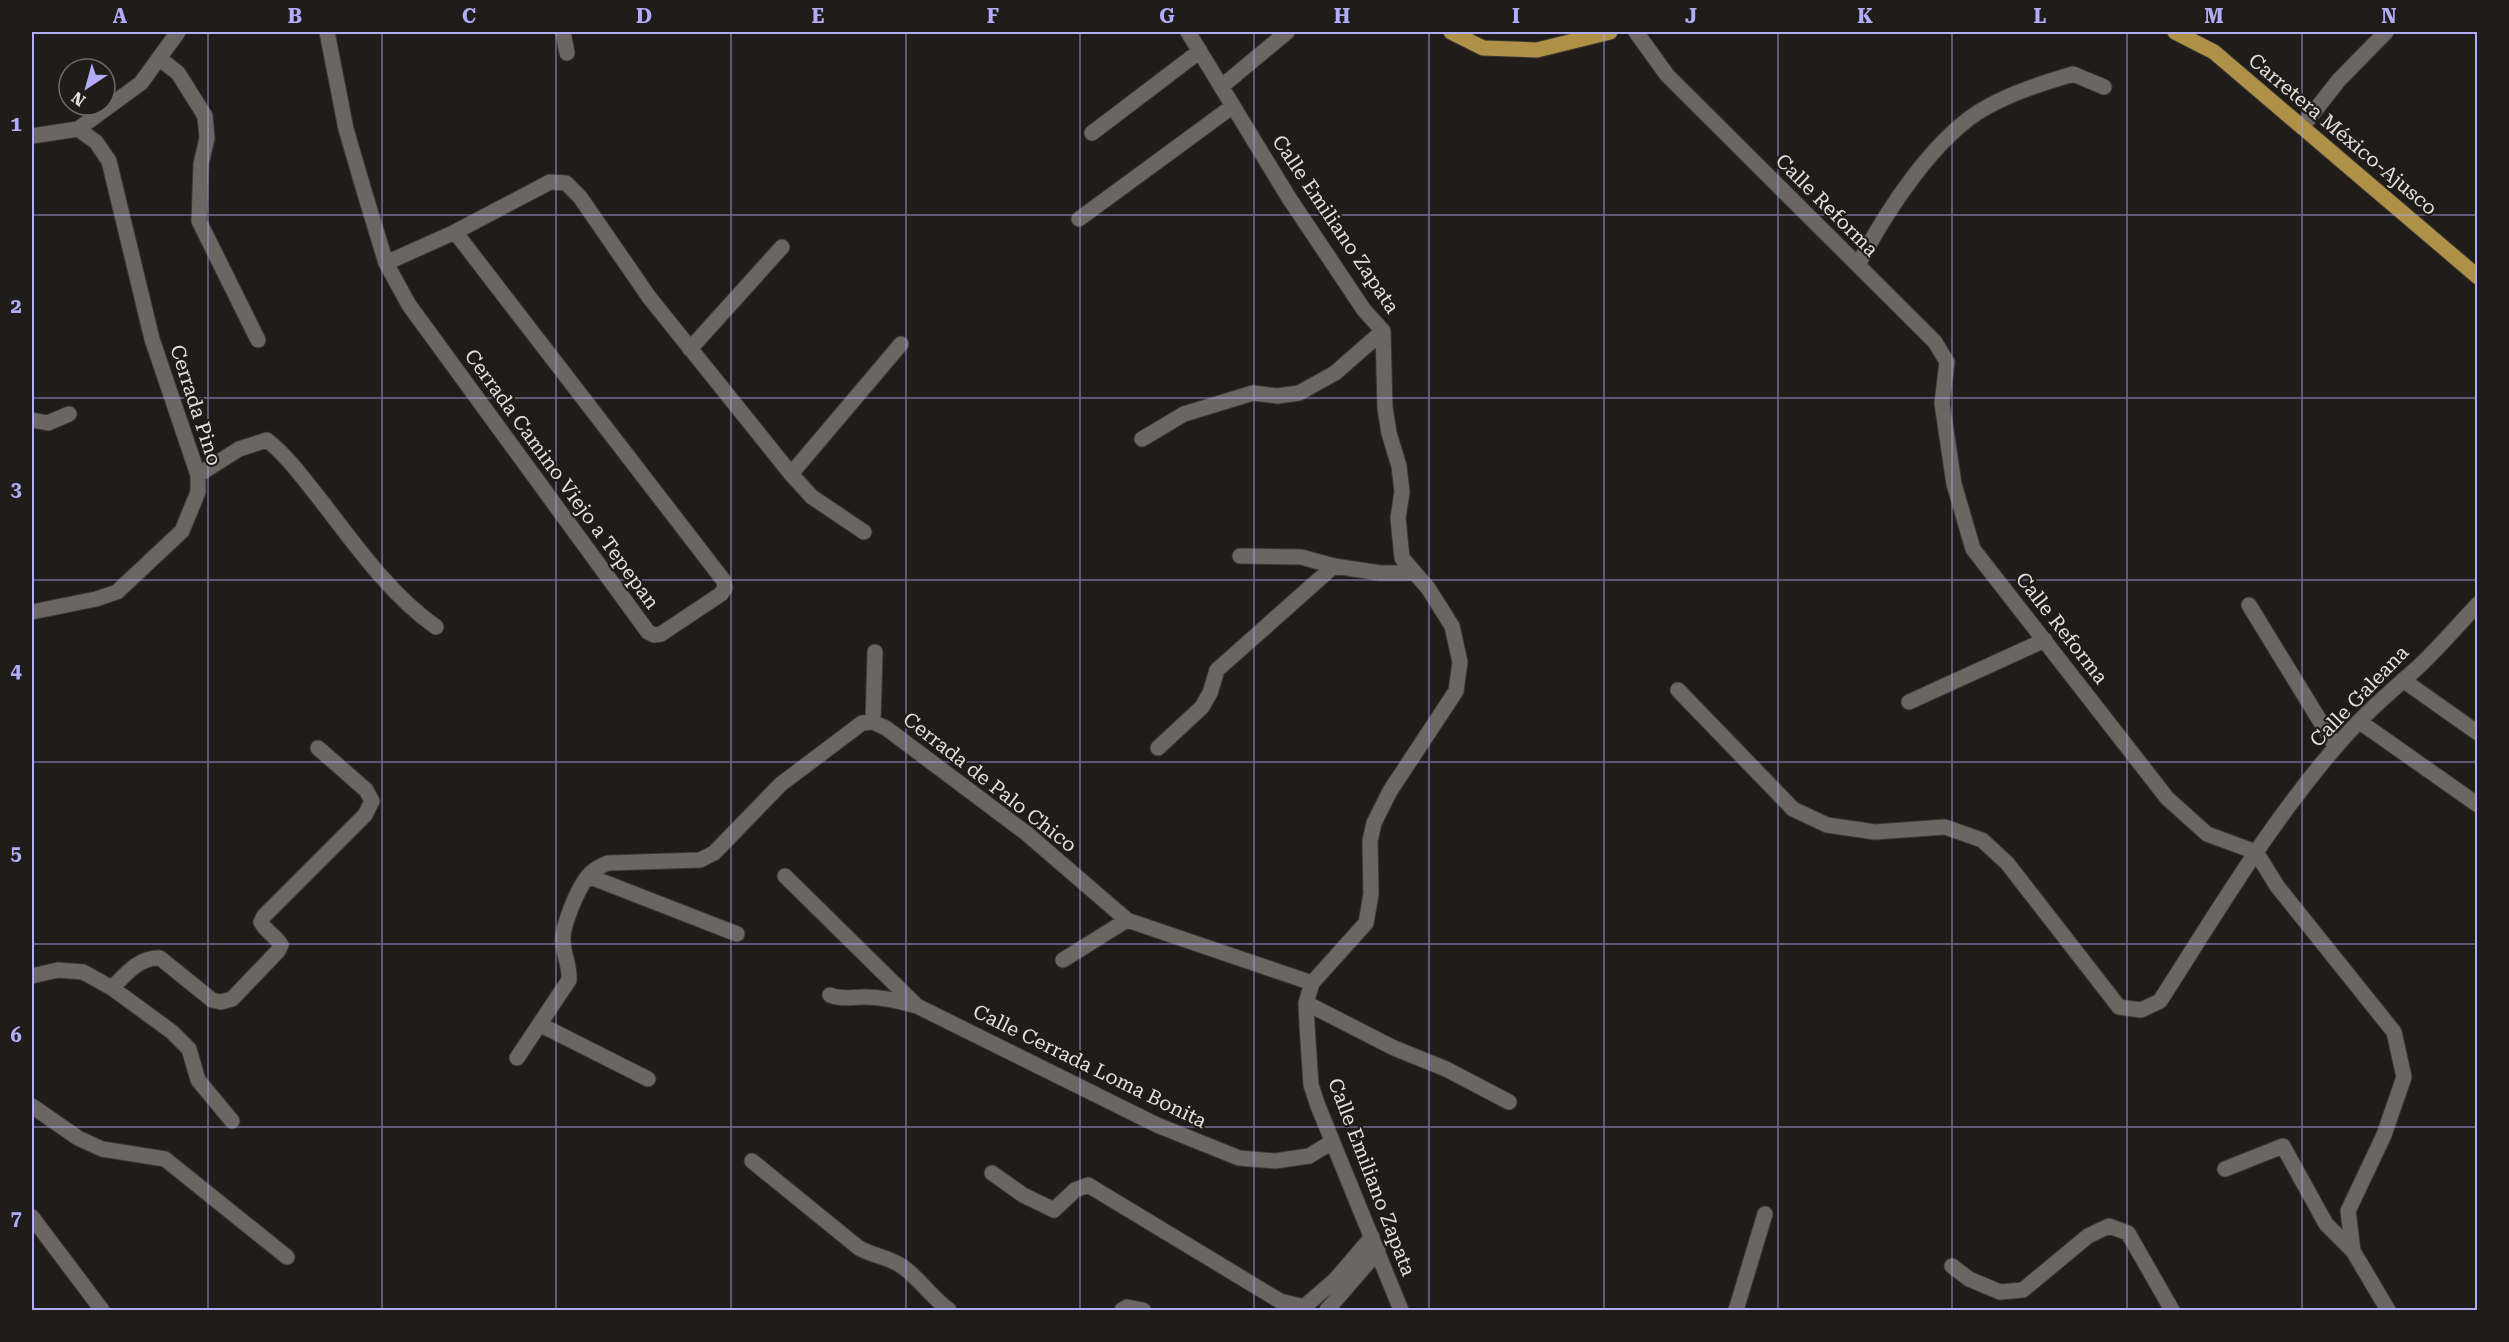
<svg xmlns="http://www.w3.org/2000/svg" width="2509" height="1342" viewBox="0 0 2509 1342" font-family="'Roboto Serif',serif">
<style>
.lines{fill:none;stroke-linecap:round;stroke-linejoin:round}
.minor-casing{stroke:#3a3735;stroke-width:17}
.major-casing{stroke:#3a3735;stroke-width:17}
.minor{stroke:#6b6662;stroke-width:15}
.major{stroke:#ae9146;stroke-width:15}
.grid{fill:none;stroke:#b1adfa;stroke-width:1.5;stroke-opacity:0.55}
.labels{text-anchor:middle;stroke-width:4.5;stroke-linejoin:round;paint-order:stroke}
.street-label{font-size:20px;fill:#e3e0de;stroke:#201c19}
.neatline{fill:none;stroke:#b1adfa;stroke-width:2}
.grid-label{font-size:20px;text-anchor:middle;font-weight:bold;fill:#b1adfa}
</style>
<rect width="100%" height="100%" fill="#201c19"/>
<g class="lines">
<!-- minor casing -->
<g class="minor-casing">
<path id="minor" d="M 327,32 L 346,129 L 365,194 L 386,263 L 409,305 L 648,632 L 654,635 L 661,634 L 721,594 L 725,588 L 724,581 L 455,232
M 563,32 L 567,53
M 1188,32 L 1289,198 L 1364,310 L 1383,331 L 1385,408 L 1389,433 L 1399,466 L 1402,492 L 1398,518 L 1402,558 L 1428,588 L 1452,626 L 1460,662 L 1456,691 L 1390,791 L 1374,823 L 1370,841 L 1371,894 L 1366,923 L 1312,983 L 1306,1003 L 1307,1025 L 1311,1085 L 1318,1106 L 1401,1310
M 1636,32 L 1667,75 L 1935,342 L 1947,362 L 1942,403 L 1954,484 L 1973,549 L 2167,798 L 2207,834 L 2256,852 L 2277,886 L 2394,1032 L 2404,1077 L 2384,1135 L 2348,1211 L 2353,1251
M 160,59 L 178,73 L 205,116 L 207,138 L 201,164 L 199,221 L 258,340
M 1221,87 L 1287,32
M 2302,127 L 2339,80 L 2386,32
M 1092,133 L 1200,51
M 32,136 L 78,129 L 141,83 L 178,32
M 1079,219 L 1233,106
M 386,263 L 455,232 L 550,182 L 566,183 L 580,197 L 649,297 L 791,474 L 812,497 L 864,532
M 1858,265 C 1885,213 1935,135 1987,107 C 2014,92 2043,83 2073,74 L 2104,87
M 690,349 L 782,247
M 32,420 L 48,423 L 69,414
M 1142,439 L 1184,414 L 1253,393 L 1278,396 L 1299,393 L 1335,373 L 1383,331
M 791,474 L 901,344
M 198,475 L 239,449 L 267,440 C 288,457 303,478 319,498 C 354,543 389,594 436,627
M 1240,556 L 1301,557 L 1334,566 L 1380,573 L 1413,573
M 2249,605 L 2336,747
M 32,612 L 96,599 L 117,592 L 182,531 L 198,492 L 198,475 L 152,339 L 109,161 L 96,142 L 78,129
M 2403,680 L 2478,733
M 1678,690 L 1793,809 L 1827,825 L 1875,832 L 1945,827 L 1982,840 L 2007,863 L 2119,1007 L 2141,1010 L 2160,1001 C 2219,909 2275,814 2348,733 C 2368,711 2392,690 2415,670 C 2437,650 2457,626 2478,604
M 1909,702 L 2045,640
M 873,722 L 875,652
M 2360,722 L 2478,805
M 1158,748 L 1202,707 L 1210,693 L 1217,670 L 1334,566
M 588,876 L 737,934
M 785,876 L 915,1004
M 1063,960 L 1127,920
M 32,976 L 58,970 L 83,972 L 112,988 L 172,1032 L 189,1049 L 198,1080 L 232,1121
M 112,988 C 126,974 139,957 160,958 L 212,1000 L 221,1002 L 232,999 L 278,951 L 281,945 C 276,936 266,932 261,922 L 264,916 L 365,815 L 372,801 L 366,790 L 318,748
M 830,995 C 842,1000 851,997 864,997 C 882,997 900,1001 917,1006 L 1157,1125 L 1239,1158 L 1275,1161 L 1309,1156 L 1332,1142
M 1306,1003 L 1394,1048 L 1446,1069 L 1509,1102
M 541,1025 L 648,1079
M 517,1058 L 569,980 C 570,966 564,956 563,942 C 561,928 578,888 588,876 C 594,869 600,866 608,863 L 700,860 L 714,853 L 781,784 L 862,723 L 873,722 L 886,728 L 1026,833 L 1127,920 L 1312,983
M 32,1106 L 78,1138 L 102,1149 L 165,1159 L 287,1257
M 752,1161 L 859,1248 C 873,1256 890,1257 903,1267 C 920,1279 932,1298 949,1310
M 2225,1169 L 2283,1146 L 2326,1224 L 2353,1251 L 2388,1310
M 992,1173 L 1023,1195 L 1054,1210 L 1075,1190 L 1088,1185 L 1280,1301 L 1304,1307 L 1335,1280 L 1372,1237
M 32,1217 L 102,1310
M 1952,1266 L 1969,1279 L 2000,1292 L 2023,1290 L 2088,1236 L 2109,1226 L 2128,1233 L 2172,1310
M 1122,1310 L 1127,1307 L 1143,1310
M 1327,1310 L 1378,1251
M 1736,1310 L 1765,1214"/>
</g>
<!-- major casing -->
<g class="major-casing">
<path id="major" d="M 1451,32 L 1483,48 L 1537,50 L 1610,32
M 2175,32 L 2214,52 L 2478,277"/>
</g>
<!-- minor -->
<use href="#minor" class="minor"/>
<!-- major -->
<use href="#major" class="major"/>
</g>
<!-- grid -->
<path class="grid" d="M 208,32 L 208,1310M 382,32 L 382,1310M 556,32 L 556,1310M 731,32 L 731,1310M 906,32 L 906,1310M 1080,32 L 1080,1310M 1254,32 L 1254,1310M 1429,32 L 1429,1310M 1604,32 L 1604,1310M 1778,32 L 1778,1310M 1952,32 L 1952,1310M 2127,32 L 2127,1310M 2302,32 L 2302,1310M 32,215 L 2478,215M 32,398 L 2478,398M 32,580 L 2478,580M 32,762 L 2478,762M 32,944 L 2478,944M 32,1127 L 2478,1127"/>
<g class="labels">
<!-- street labels -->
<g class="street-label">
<text transform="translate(2343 134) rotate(40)" y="7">Carretera México-Ajusco</text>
<text transform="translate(1827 205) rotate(45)" y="7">Calle Reforma</text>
<text transform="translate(1336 224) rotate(56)" y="7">Calle Emiliano Zapata</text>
<text transform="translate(196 405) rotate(72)" y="7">Cerrada Pino</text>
<text transform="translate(562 479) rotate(54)" y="7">Cerrada Camino Viejo a Tepepan</text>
<text transform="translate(2062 628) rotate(52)" y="7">Calle Reforma</text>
<text transform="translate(2359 696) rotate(-46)" y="7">Calle Galeana</text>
<text transform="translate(990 782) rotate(38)" y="7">Cerrada de Palo Chico</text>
<text transform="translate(1090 1066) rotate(26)" y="7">Calle Cerrada Loma Bonita</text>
<text transform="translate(1372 1177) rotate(69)" y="7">Calle Emiliano Zapata</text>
</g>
</g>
<!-- border -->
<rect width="2509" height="1342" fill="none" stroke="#201c19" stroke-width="66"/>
<!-- north arrow -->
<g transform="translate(87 87) rotate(216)"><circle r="28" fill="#201c19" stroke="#6e6a68" stroke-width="1.5"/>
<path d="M0-4.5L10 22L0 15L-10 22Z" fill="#b1adfa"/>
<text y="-9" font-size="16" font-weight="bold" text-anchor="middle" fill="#e3e0de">N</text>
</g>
<rect x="33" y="33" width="2443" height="1276" class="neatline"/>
<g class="grid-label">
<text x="120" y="23">A</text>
<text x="295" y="23">B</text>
<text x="469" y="23">C</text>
<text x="644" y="23">D</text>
<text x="818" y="23">E</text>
<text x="993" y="23">F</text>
<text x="1167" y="23">G</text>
<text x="1342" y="23">H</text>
<text x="1516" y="23">I</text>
<text x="1691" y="23">J</text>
<text x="1865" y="23">K</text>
<text x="2040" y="23">L</text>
<text x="2214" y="23">M</text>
<text x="2389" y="23">N</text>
<text x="16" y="131">1</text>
<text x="16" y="313">2</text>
<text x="16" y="496">3</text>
<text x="16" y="678">4</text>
<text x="16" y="860">5</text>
<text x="16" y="1042">6</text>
<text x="16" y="1225">7</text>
</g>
</svg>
